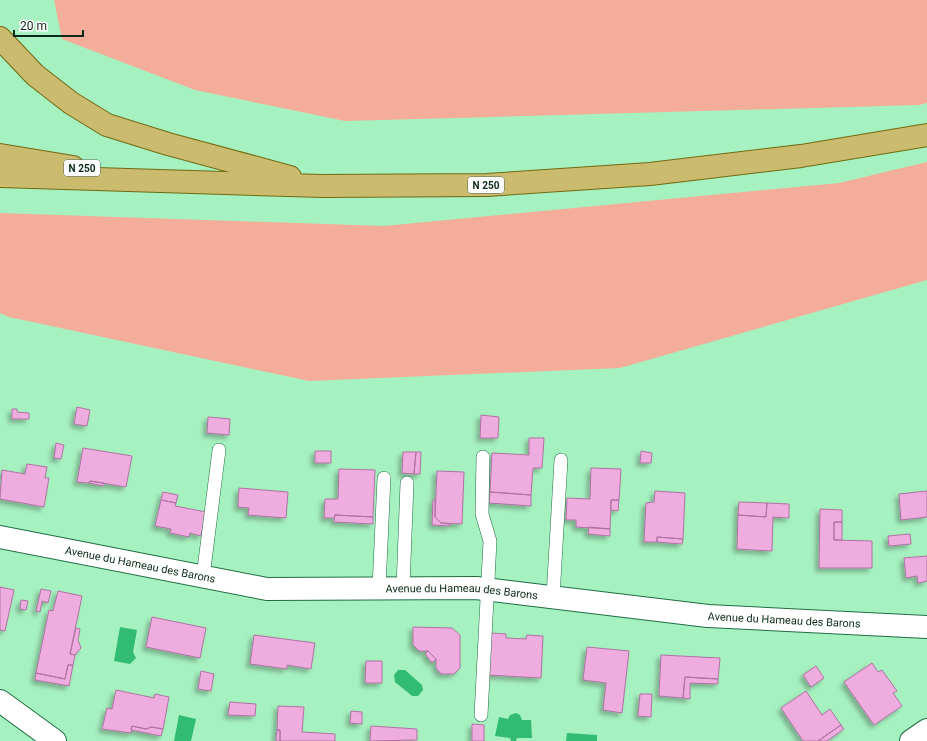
<svg xmlns="http://www.w3.org/2000/svg" width="927" height="741" viewBox="0 0 927 741" font-family="Roboto,sans-serif">
<style>
.green{fill:#f5ad9b}
.water{fill:#31bb73}
.building{fill:#efacdf;stroke:#b072a2;filter:url(#shadow)}
.lines{fill:none;stroke-linecap:round;stroke-linejoin:round}
.lane-casing{stroke:#206d43;stroke-width:14}
.street-casing{stroke:#206d43;stroke-width:24}
.primary-casing{stroke:#716a11;stroke-width:24}
.lane{stroke:#fff;stroke-width:13}
.street{stroke:#fff;stroke-width:22}
.primary{stroke:#cbbb6e;stroke-width:22}
.labels{text-anchor:middle;stroke-width:3;stroke-linejoin:round;paint-order:stroke}
.shield{fill:#fdfdfd;stroke:#54695d;stroke-width:1}
.shield-label{font-size:10px;font-weight:bold;fill:#0b2a18}
.street-label{font-size:11px;fill:#0b2a18;stroke:#fdfdfd}
</style>
<defs>
<filter id="shadow"><feDropShadow dx="-3.5" dy="3.5" stdDeviation="2" flood-color="#0004"/></filter>
</defs>
<rect width="100%" height="100%" fill="#a6f1c0"/>
<!-- green -->
<path class="green" d="M 54,0 L 927,0 L 927,103 L 919,105 L 345,121 L 195,90 L 62,39 Z
M 927,162 L 927,280 L 620,368 L 309,381 L 9,317 L 0,313 L 0,213 L 384,226 L 839,183 Z"/>
<!-- water -->
<path class="water" d="M 120,627 L 137,630 L 133,652 L 136,658 L 130,664 L 114,661 Z
M 398,670 L 405,670 L 422,685 L 423,690 L 418,696 L 412,696 L 395,682 L 394,675 Z
M 516,713 L 520,715 L 522,720 L 531,720 L 532,738 L 517,738 L 516,741 L 511,741 L 510,738 L 495,736 L 499,717 L 508,719 L 510,715 Z
M 179,715 L 196,719 L 191,741 L 174,741 Z
M 567,733 L 597,735 L 597,741 L 566,741 Z"/>
<!-- building -->
<path class="building" d="M 77,407 L 90,410 L 87,426 L 74,424 Z
M 12,409 L 17,409 L 17,412 L 29,413 L 29,419 L 12,419 Z
M 481,415 L 499,417 L 498,438 L 480,438 Z
M 208,417 L 230,419 L 229,435 L 207,433 Z
M 529,438 L 544,438 L 542,468 L 533,468 L 531,495 L 490,492 L 492,453 L 529,455 Z
M 56,443 L 64,445 L 61,459 L 54,458 Z
M 83,448 L 132,456 L 126,487 L 90,481 L 89,483 L 77,482 Z
M 315,451 L 331,451 L 331,463 L 315,463 Z
M 641,451 L 652,453 L 651,463 L 640,463 Z
M 403,452 L 416,452 L 414,474 L 402,473 Z
M 416,452 L 421,452 L 420,474 L 414,474 Z
M 27,464 L 47,467 L 45,478 L 49,478 L 44,507 L 0,499 L 2,470 L 25,474 Z
M 591,468 L 621,469 L 619,500 L 611,500 L 610,529 L 576,527 L 576,520 L 566,520 L 567,498 L 590,499 Z
M 339,469 L 375,470 L 373,517 L 335,515 L 334,518 L 324,518 L 325,499 L 338,499 Z
M 437,471 L 464,472 L 462,524 L 441,523 L 435,517 Z
M 90,481 L 104,483 L 104,486 L 89,483 Z
M 239,488 L 288,492 L 286,518 L 248,515 L 249,508 L 238,507 Z
M 655,491 L 685,493 L 683,539 L 657,537 L 657,542 L 644,542 L 646,503 L 654,502 Z
M 927,491 L 927,517 L 901,520 L 899,494 Z
M 163,492 L 178,495 L 176,503 L 161,500 Z
M 490,492 L 531,495 L 531,506 L 489,503 Z
M 161,500 L 176,503 L 175,506 L 206,512 L 201,536 L 190,533 L 189,537 L 170,533 L 171,529 L 155,526 Z
M 433,500 L 435,500 L 435,517 L 441,523 L 450,524 L 450,526 L 432,525 Z
M 611,500 L 619,500 L 618,511 L 611,510 Z
M 739,502 L 767,503 L 766,517 L 738,515 Z
M 767,503 L 789,504 L 789,518 L 773,517 L 772,551 L 737,549 L 738,515 L 766,517 Z
M 820,509 L 842,510 L 842,522 L 834,522 L 834,540 L 872,541 L 872,568 L 819,568 Z
M 335,515 L 373,517 L 373,524 L 334,522 Z
M 834,522 L 842,522 L 842,540 L 834,540 Z
M 589,527 L 610,529 L 610,536 L 588,534 Z
M 910,534 L 911,544 L 889,546 L 888,536 Z
M 657,537 L 683,539 L 682,544 L 657,542 Z
M 927,556 L 927,581 L 918,583 L 917,576 L 906,578 L 904,558 Z
M 0,587 L 14,590 L 5,631 L 0,630 Z
M 41,589 L 51,591 L 48,603 L 42,601 L 40,612 L 36,611 Z
M 58,591 L 82,596 L 70,654 L 75,655 L 73,665 L 68,665 L 65,679 L 36,673 L 49,610 L 53,611 Z
M 21,600 L 28,601 L 26,610 L 20,609 Z
M 152,617 L 206,628 L 200,658 L 146,647 Z
M 413,627 L 452,628 L 460,635 L 460,668 L 454,674 L 441,674 L 436,668 L 436,659 L 428,651 L 419,651 L 413,645 Z
M 76,628 L 80,629 L 78,640 L 81,648 L 75,655 L 70,654 Z
M 490,633 L 506,634 L 506,638 L 526,639 L 527,635 L 543,636 L 541,678 L 488,675 Z
M 254,635 L 315,643 L 311,669 L 287,665 L 287,669 L 250,664 Z
M 587,647 L 629,651 L 622,713 L 603,710 L 606,683 L 583,680 Z
M 428,651 L 436,659 L 432,663 L 425,654 Z
M 661,655 L 720,658 L 718,679 L 685,677 L 683,698 L 659,696 Z
M 366,661 L 382,661 L 382,683 L 365,683 Z
M 872,663 L 878,672 L 882,670 L 897,691 L 893,693 L 902,706 L 874,725 L 844,682 Z
M 68,665 L 73,665 L 69,686 L 35,680 L 36,673 L 65,679 Z
M 816,666 L 824,678 L 811,687 L 803,675 Z
M 201,671 L 214,674 L 211,691 L 198,689 Z
M 685,677 L 718,679 L 718,684 L 690,683 L 690,699 L 683,698 Z
M 116,690 L 154,698 L 155,694 L 169,697 L 163,729 L 151,727 L 146,729 L 132,726 L 131,733 L 102,729 L 107,708 L 112,709 Z
M 806,691 L 822,715 L 830,709 L 841,725 L 818,741 L 803,741 L 781,708 Z
M 640,694 L 652,694 L 651,717 L 638,716 Z
M 230,702 L 256,704 L 255,716 L 228,715 Z
M 278,706 L 304,707 L 302,732 L 335,734 L 335,741 L 280,741 L 280,730 L 277,730 Z
M 351,711 L 362,712 L 362,724 L 350,723 Z
M 472,724 L 484,725 L 484,741 L 472,741 Z
M 841,725 L 844,729 L 827,741 L 818,741 Z
M 132,726 L 146,729 L 151,727 L 163,729 L 161,736 L 131,730 Z
M 371,726 L 417,729 L 417,740 L 370,741 Z
M 277,730 L 280,730 L 280,741 L 276,741 Z"/>
<g class="lines">
<!-- lane casing -->
<g class="lane-casing">
<path id="lane" d="M 203,577 L 219,450
M 379,588 L 384,478
M 403,588 L 407,483
M 553,597 L 561,460
M 481,715 L 490,541 L 482,514 L 483,457"/>
</g>
<!-- street casing -->
<g class="street-casing">
<g id="street">
<path id="s1" d="M 0,537 L 267,589 L 476,588 L 708,616 L 927,627"/>
<path d="M 0,701 L 55,741"/>
<path d="M 911,741 L 927,730"/>
</g>
</g>
<!-- primary casing -->
<g class="primary-casing">
<path id="primary" d="M 0,38 L 35,75 L 71,103 L 107,125 L 168,144 L 290,177
M 0,155 L 73,167
M 0,176 L 322,186 L 487,185 L 650,174 L 801,156 L 927,135"/>
</g>
<!-- lane -->
<use href="#lane" class="lane"/>
<!-- street -->
<use href="#street" class="street"/>
<!-- primary -->
<use href="#primary" class="primary"/>
</g>
<g class="labels">
<!-- shield labels -->
<g class="shield">
<rect x="64" y="160" width="36" height="16" rx="3"/>
<rect x="468" y="177" width="36" height="16" rx="3"/>
</g>
<g class="shield-label">
<text x="82" y="172">N 250</text>
<text x="486" y="189">N 250</text>
</g>
<!-- street labels -->
<g class="street-label">
<text dy="4" stroke="none"><textPath href="#s1" startOffset="143">Avenue du Hameau des Barons</textPath></text>
<text dy="4" stroke="none"><textPath href="#s1" startOffset="467">Avenue du Hameau des Barons</textPath></text>
<text dy="4" stroke="none"><textPath href="#s1" startOffset="791">Avenue du Hameau des Barons</textPath></text>
</g>
</g>
<!-- scale -->
<path d="M14 30v6h69v-6" fill="none" stroke="#0b2a18" stroke-width="2"/>
<text x="20" y="30" font-size="12" fill="#0b2a18" stroke="#fdfdfd" stroke-width="3" paint-order="stroke">20 m</text>
</svg>
